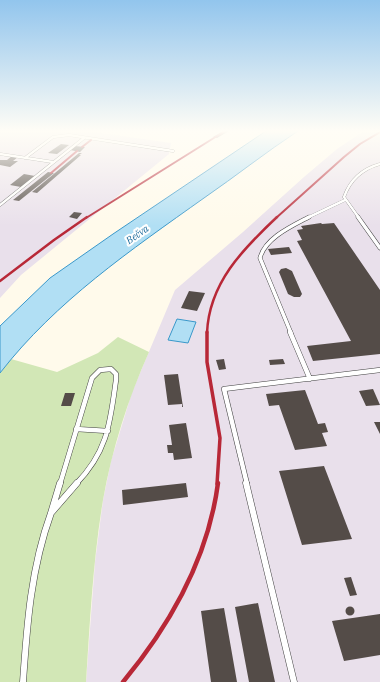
<svg xmlns="http://www.w3.org/2000/svg" width="380" height="682" viewBox="0 0 380 682" font-family="'IBM Plex Serif',serif">
<style>
.industrial{fill:#e9e0eb}
.green{fill:#d2e7b6}
.water{fill:#b1dff4;stroke:#3a98ca}
.building{fill:#544c48}
.lines{fill:none;stroke-linecap:round;stroke-linejoin:round}
.service-far3-casing{stroke:#3f3f3f;stroke-width:3}
.service-far2-casing{stroke:#3f3f3f;stroke-width:4.5}
.service-far1-casing{stroke:#3f3f3f;stroke-width:5.5}
.service-casing{stroke:#3f3f3f;stroke-width:7}
.service-far3{stroke:#fff;stroke-width:2.5}
.service-far2{stroke:#fff;stroke-width:3.5}
.service-far1{stroke:#fff;stroke-width:4.5}
.service{stroke:#fff;stroke-width:6}
.rail-far3{stroke:#b82837;stroke-width:2}
.rail-far2{stroke:#b82837;stroke-width:2.5}
.rail-far1{stroke:#b82837;stroke-width:3.5}
.rail{stroke:#b82837;stroke-width:4.5}
.labels{text-anchor:middle;stroke-width:4;stroke-linejoin:round;paint-order:stroke}
.far-water-label{font-size:10px;font-style:italic;fill:#19699a;stroke:#fff}
</style>
<rect width="100%" height="100%" fill="#fffaeb"/>
<!-- industrial -->
<path class="industrial" d="M 0,131 L 88,131 L 171,143 L 169,154 L 21,275 L 0,298 Z
M 364,131 L 380,131 L 380,682 L 86,682 L 95,562 L 103,500 L 111,461 L 132,392 L 175,290 L 243,232 L 304,177 L 337,149 Z"/>
<!-- green -->
<path class="green" d="M 118,337 L 149,352 C 128,399 112,449 103,500 C 93,560 90,621 86,682 L 0,682 L 0,373 L 11,359 L 57,372 L 98,353 Z"/>
<!-- water -->
<path class="water" d="M 266,131 L 298,131 C 266,152 236,176 204,198 C 131,250 56,301 0,373 L 0,326 L 50,278 L 113,234 Z
M 177,319 L 196,322 L 188,343 L 168,340 Z"/>
<!-- building -->
<path class="building" d="M 223,131 L 229,131 L 217,138 L 213,137 Z
M 61,144 L 69,145 L 57,154 L 48,153 Z
M 75,146 L 85,147 L 80,152 L 70,150 Z
M 79,153 L 82,153 L 79,155 L 81,155 L 37,193 L 32,192 Z
M 12,156 L 18,157 L 13,161 L 18,161 L 10,167 L 0,165 L 0,160 L 7,160 Z
M 48,172 L 54,173 L 19,201 L 13,200 Z
M 24,174 L 35,176 L 21,187 L 10,185 Z
M 74,212 L 82,213 L 77,219 L 69,217 Z
M 321,223 L 322,224 L 334,223 L 380,290 L 380,354 L 313,361 L 307,346 L 351,341 L 297,241 L 302,240 L 297,230 L 303,229 L 301,226 Z
M 289,247 L 292,253 L 271,255 L 268,249 Z
M 286,268 L 292,271 L 302,294 L 300,297 L 294,297 L 288,294 L 279,272 L 281,269 Z
M 189,291 L 205,293 L 197,311 L 181,308 Z
M 224,359 L 226,369 L 219,370 L 216,360 Z
M 283,359 L 285,364 L 270,365 L 269,360 Z
M 178,374 L 183,407 L 182,407 L 182,404 L 168,405 L 164,375 Z
M 373,389 L 380,405 L 366,406 L 359,391 Z
M 305,390 L 318,424 L 325,423 L 328,432 L 322,433 L 327,446 L 295,450 L 279,405 L 269,406 L 266,394 Z
M 65,393 L 75,393 L 71,406 L 61,406 Z
M 374,422 L 380,422 L 380,434 Z
M 186,423 L 192,458 L 174,460 L 173,453 L 168,453 L 167,445 L 172,445 L 169,425 Z
M 324,466 L 352,539 L 302,545 L 279,471 Z
M 186,483 L 188,497 L 123,505 L 122,490 Z
M 351,577 L 357,595 L 350,596 L 344,578 Z
M 258,603 L 275,682 L 249,682 L 235,607 Z
M345.5 611a4.5 4.5 0 1 1 9 0a4.5 4.5 0 1 1-9 0Z
M 224,608 L 237,682 L 211,682 L 201,611 Z
M 380,614 L 380,655 L 344,661 L 332,621 Z"/>
<g class="lines">
<!-- service-far3 casing -->
<g class="service-far3-casing">
<path id="service-far3" d="M 0,154 L 53,162
M 25,158 L 53,137 L 69,135 L 173,151
M 0,205 L 84,138
M 307,218 L 345,200
M 359,218 L 344,197 C 350,180 362,169 380,164"/>
</g>
<!-- service-far2 casing -->
<g class="service-far2-casing">
<path id="service-far2" d="M 358,217 L 380,248
M 291,333 L 260,258 C 265,238 292,226 309,217"/>
</g>
<!-- service-far1 casing -->
<g class="service-far1-casing">
<path id="service-far1" d="M 290,332 L 310,379
M 76,429 L 108,431
M 60,484 L 92,378 L 100,370 L 111,369 L 116,374 L 116,380 C 110,423 108,451 76,484
M 247,484 L 224,389 L 380,370"/>
</g>
<!-- service casing -->
<g class="service-casing">
<path id="service" d="M 246,483 L 294,682
M 51,513 L 60,483
M 51,513 L 77,483
M 23,682 C 27,624 31,568 51,513"/>
</g>
<!-- service-far3 -->
<use href="#service-far3" class="service-far3"/>
<!-- service-far2 -->
<use href="#service-far2" class="service-far2"/>
<!-- service-far1 -->
<use href="#service-far1" class="service-far1"/>
<!-- service -->
<use href="#service" class="service"/>
<!-- rail-far3 -->
<path class="rail-far3" d="M 82,147 L 91,140
M 51,173 L 77,151
M 86,218 L 225,131
M 276,218 L 344,157 L 360,144 L 380,132"/>
<!-- rail-far2 -->
<path class="rail-far2" d="M 0,281 L 54,240 L 87,217
M 207,333 C 209,283 243,249 277,217"/>
<!-- rail-far1 -->
<path class="rail-far1" d="M 207,332 L 207,362 L 220,438 L 217,484"/>
<!-- rail -->
<path class="rail" d="M 123,682 C 171,624 208,559 218,483"/>
</g>
<!-- sky -->
<linearGradient id="sky" x2="0" y2="1"><stop stop-color="#92c5ed"/><stop offset="0.58" stop-color="#fffdf6"/><stop offset="1" stop-color="#fffdf6" stop-opacity="0"/></linearGradient>
<rect width="380" height="226" fill="url(#sky)"/>
<g class="labels">
<!-- far-water labels -->
<g class="far-water-label">
<text transform="translate(137 234) rotate(-35)" y="4">Bečva</text>
</g>
</g>
</svg>
